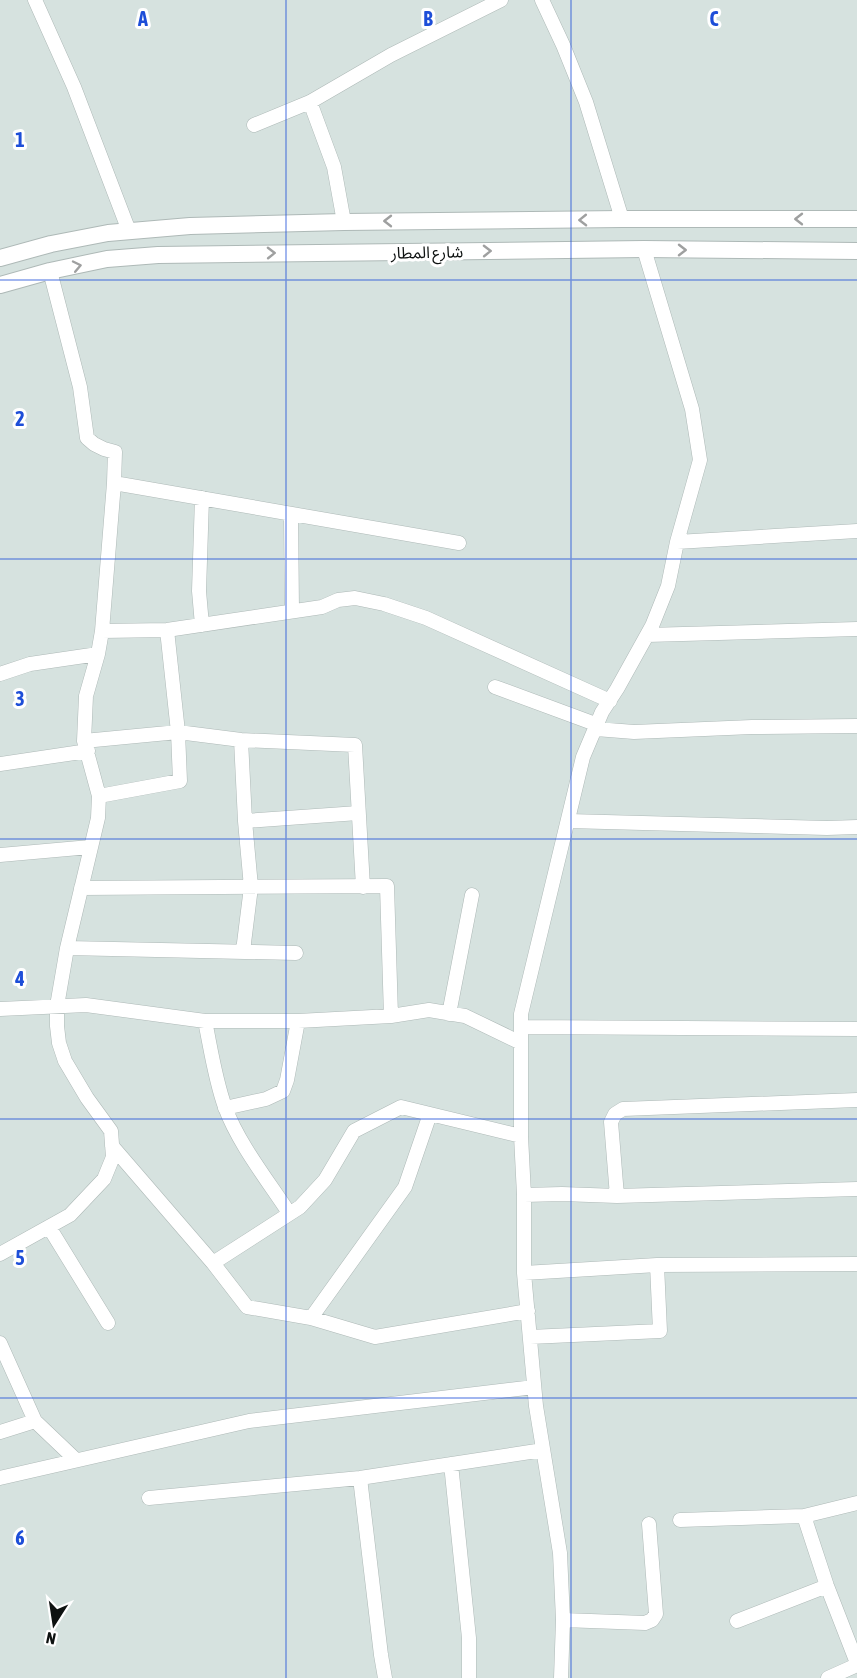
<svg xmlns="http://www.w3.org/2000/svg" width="857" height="1678" viewBox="0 0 857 1678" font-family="'Asap Condensed','Noto Sans Arabic',sans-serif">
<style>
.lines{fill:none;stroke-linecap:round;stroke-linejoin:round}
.minor-casing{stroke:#aeb9b7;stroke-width:15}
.major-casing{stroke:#aeb9b7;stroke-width:18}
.minor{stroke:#fff;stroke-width:14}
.major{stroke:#fff;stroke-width:16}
.oneway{stroke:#9fa0a0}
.grid{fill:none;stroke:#1d4ed8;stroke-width:1.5;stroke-opacity:0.55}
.labels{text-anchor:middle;stroke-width:6;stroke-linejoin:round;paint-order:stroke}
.street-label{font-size:16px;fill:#0e1211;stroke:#fff}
.grid-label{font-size:20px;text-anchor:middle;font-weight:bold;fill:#1d4ed8;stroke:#fff;stroke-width:6;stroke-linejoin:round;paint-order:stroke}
</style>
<rect width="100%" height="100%" fill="#d6e2df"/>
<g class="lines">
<!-- minor casing -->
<g class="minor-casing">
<path id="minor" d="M 35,0 L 74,87 L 129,231
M 542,0 L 563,45 L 586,102 L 622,219
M 310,102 L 334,167 L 344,222
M 254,125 L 310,102 L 391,55 L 501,0
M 114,483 L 459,543
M 291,514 L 292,611
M 677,542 L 857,531
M 202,625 L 199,591 L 202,498
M 102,631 L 167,630 L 322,607 L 338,600 L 355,598 L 384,604 L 426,618 L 610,701
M 647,635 L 857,629
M 0,674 L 30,664 L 98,654
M 495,687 L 598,725
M 596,729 L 634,732 L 752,727 L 857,726
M 241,740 L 245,821 L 251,887 L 243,951
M 84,741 L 178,732 L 241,740 L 355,745 L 363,887
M 0,764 L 88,751
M 99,796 L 180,781 L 178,732 L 167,630
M 245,821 L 358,813
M 568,821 L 827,828 L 857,827
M 0,855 L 90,847
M 81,888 L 387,886 L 391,1016
M 67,948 L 296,953
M 0,1009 L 86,1005 L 205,1021 L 298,1021 L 391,1016 L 429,1010 L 465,1016 L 521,1043
M 449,1014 L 472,895
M 205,1021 C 211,1050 215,1079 225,1107 C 238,1143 268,1181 289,1213
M 521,1027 L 857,1029
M 225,1108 L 266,1099 L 283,1091 L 287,1080 L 298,1021
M 112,1146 L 213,1263 L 247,1307 L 311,1318 L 405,1187 L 430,1114
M 524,1195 L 562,1194 L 617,1196 L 857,1189
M 617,1196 L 611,1122 L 615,1114 L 623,1109 L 857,1100
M 49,1227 L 108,1323
M 0,1254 L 70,1215 L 104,1179 L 113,1157 L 111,1131 L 87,1098 L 65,1061 L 59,1043 L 57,1026 L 57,1006 L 67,948 L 98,818 L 99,796 L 84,741 L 86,696 L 98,654 L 102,631 L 114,483 L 115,452 L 104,449 L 94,444 L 87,438 L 80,387 L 50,271
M 213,1263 L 300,1207 L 325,1180 L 354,1131 L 401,1107 L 521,1136
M 524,1273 L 657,1265 L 857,1264
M 311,1318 L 375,1337 L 528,1311
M 530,1337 L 660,1331 L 657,1265
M 0,1343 L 35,1421
M 0,1432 L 35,1421 L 76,1460
M 451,1464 L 469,1638 L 469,1678
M 0,1478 L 249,1421 L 534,1387
M 360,1478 L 381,1655 L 385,1678
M 149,1498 L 360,1478 L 543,1450
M 804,1516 L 827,1586 L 857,1663
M 680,1520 L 804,1516 L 857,1503
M 563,1620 L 645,1623 L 652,1620 L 656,1614 L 649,1524
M 737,1621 L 827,1586
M 561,1678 L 563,1620 L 560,1553 L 536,1406 L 524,1273 L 524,1195 L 521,1136 L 521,1014 L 583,757 L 602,712 L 617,689 L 652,626 L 668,586 L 677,542 L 700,460 L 692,409 L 644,249
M 828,1678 L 857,1665"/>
</g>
<!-- major casing -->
<g class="major-casing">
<path id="major" d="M 0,258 L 51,244 L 108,233 L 190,226 L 344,222 L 622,219 L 857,219
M 0,285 L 50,271 L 107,259 L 158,255 L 644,249 L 857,251"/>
</g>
<!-- minor -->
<use href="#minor" class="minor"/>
<!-- major -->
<use href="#major" class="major"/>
</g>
<!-- one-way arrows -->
<defs><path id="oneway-chevron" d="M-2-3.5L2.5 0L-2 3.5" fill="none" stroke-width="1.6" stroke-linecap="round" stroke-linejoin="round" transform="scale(1.5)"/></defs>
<g class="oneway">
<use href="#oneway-chevron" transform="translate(799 219) rotate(-180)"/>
<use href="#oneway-chevron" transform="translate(583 220) rotate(179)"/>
<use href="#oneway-chevron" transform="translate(388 221) rotate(180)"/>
<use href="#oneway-chevron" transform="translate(682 250)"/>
<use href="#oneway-chevron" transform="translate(487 251) rotate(-1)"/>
<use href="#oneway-chevron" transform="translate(271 253) rotate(-1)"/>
<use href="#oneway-chevron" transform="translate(77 266) rotate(-12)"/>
</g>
<!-- grid -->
<path class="grid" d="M 286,0 L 286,1678M 571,0 L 571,1678M 0,280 L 857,280M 0,559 L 857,559M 0,839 L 857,839M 0,1119 L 857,1119M 0,1398 L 857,1398"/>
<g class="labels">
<!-- street labels -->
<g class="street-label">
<text transform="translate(427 252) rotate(-1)" y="6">شارع المطار</text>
</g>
</g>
<g class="grid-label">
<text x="143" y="26">A</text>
<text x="428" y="26">B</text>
<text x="714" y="26">C</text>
<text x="20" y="147">1</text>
<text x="20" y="426">2</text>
<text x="20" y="706">3</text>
<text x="20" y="986">4</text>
<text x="20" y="1265">5</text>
<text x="20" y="1545">6</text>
</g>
<!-- north arrow -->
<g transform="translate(54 1624) rotate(192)" stroke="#ffffff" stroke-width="4.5" paint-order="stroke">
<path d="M0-4.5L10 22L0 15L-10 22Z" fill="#0e1211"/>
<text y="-9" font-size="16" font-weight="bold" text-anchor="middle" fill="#0e1211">N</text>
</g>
</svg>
